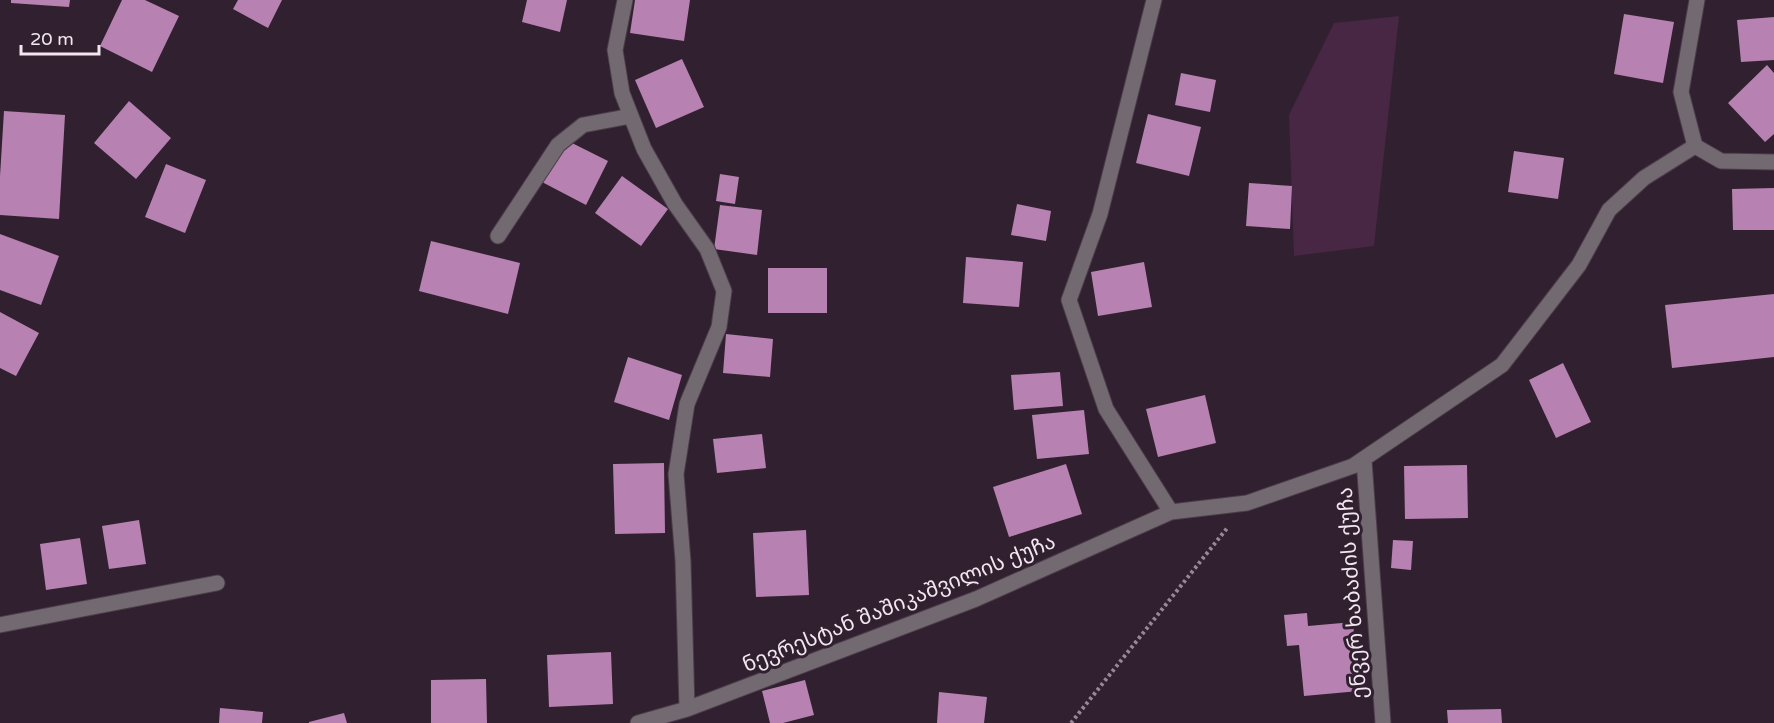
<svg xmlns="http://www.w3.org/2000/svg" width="1774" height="723" viewBox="0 0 1774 723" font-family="'Varela Round','Noto Sans Georgian',sans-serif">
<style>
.green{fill:#472744}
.building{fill:#b781b1}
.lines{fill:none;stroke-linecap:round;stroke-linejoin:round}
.minor-casing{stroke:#4c3c4a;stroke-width:17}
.path{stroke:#978895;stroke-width:4;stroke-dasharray:3 3;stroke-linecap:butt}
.minor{stroke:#726971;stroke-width:15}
.labels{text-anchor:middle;stroke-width:6;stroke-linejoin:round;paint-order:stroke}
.street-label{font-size:21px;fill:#f2e6f0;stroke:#31202f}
</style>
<rect width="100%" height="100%" fill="#31202f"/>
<!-- green -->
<path class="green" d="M 1399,16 L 1374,246 L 1294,256 L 1289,115 L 1334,23 Z"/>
<!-- building -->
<path class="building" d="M 11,0 L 70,0 L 69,7 L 11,3 Z
M 122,0 L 145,0 L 179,16 L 152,72 L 100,46 Z
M 238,0 L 282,0 L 268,28 L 233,9 Z
M 527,0 L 567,0 L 560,32 L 522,22 Z
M 635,0 L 690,0 L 684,41 L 630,33 Z
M 1624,14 L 1674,22 L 1663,83 L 1614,74 Z
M 1774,17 L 1774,60 L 1741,62 L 1737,20 Z
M 682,59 L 704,107 L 656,128 L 635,80 Z
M 1767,65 L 1774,73 L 1774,134 L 1765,142 L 1728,103 Z
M 1181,73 L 1216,80 L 1210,112 L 1175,105 Z
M 129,101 L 171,138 L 136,179 L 94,143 Z
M 4,111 L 65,115 L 59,219 L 0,215 L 0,176 Z
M 1148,114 L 1201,127 L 1189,176 L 1136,163 Z
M 564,139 L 608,161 L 586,205 L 542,182 Z
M 1514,151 L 1564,158 L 1558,199 L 1508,192 Z
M 166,164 L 206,180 L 185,233 L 145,217 Z
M 720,174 L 739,177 L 735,204 L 716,201 Z
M 622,176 L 668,209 L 641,246 L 595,213 Z
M 1249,183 L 1292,186 L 1290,229 L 1246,226 Z
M 1774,188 L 1774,230 L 1733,230 L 1732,189 Z
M 1017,204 L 1051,211 L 1046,241 L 1011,235 Z
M 720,205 L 762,210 L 757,255 L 714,249 Z
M 0,234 L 59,256 L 41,305 L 0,290 Z
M 431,241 L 520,263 L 508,314 L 419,291 Z
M 966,257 L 1023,262 L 1019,307 L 963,303 Z
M 1144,262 L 1152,307 L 1098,316 L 1091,272 Z
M 768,268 L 827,268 L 827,313 L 768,313 Z
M 1774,294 L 1774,357 L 1672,368 L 1665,305 Z
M 0,312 L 39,333 L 16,376 L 0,368 Z
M 726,334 L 773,339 L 770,377 L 723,373 Z
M 628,357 L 682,375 L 669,420 L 614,402 Z
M 1563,363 L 1591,422 L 1556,438 L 1529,380 Z
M 1060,372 L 1063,406 L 1014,410 L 1011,375 Z
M 1205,395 L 1216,443 L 1158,457 L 1146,409 Z
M 1084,410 L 1089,454 L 1037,459 L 1032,415 Z
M 762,434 L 766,468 L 717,473 L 713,439 Z
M 664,463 L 665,533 L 615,534 L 613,464 Z
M 1066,464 L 1082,514 L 1009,537 L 993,487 Z
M 1467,465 L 1468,518 L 1405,519 L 1404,466 Z
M 139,520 L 146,564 L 109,569 L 102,526 Z
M 806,530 L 809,595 L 756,597 L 753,533 Z
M 80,538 L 87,584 L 46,590 L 40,544 Z
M 1393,540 L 1413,541 L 1411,570 L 1391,568 Z
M 1307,613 L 1308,626 L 1353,622 L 1359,691 L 1304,696 L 1299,645 L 1287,646 L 1284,615 Z
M 611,652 L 613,704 L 549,707 L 547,655 Z
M 486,679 L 487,723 L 431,723 L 431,680 Z
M 805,680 L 814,715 L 783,723 L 770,723 L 762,691 Z
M 939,692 L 987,697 L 984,723 L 937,723 Z
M 220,708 L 263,712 L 262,723 L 219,723 Z
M 1501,709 L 1502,723 L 1448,723 L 1447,710 Z
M 344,713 L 347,723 L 309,723 L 309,722 Z"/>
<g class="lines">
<!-- minor casing -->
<g class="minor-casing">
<path id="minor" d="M 625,0 L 615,50 L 622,93 L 644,149 L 675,204 L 707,249 L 724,291 L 719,327 L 687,404 L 676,474 L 683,561 L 687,709
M 1154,0 L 1100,214 L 1069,300 L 1106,409 L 1171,512
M 1695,146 L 1681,92 L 1697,0
M 1695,146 L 1721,161 L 1774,162
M 498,236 L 558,145 L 583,125 L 631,116
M 1364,460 L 1383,723
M 0,625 L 217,583
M 638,723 L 687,709 L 976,599 L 1171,512 L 1247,503 L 1353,466 L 1502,365 L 1579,265 L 1609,210 L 1644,178 L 1695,146"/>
</g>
<!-- path -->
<path class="path" d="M 1071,723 L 1228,527"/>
<!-- minor -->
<use href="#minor" class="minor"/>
</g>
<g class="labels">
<!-- street labels -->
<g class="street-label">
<text transform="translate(1352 593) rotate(-94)" y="7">ენვერ ხაბაძის ქუჩა</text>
<text transform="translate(899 603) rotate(-22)" y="7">ნევრესტან შაშიკაშვილის ქუჩა</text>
</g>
</g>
<!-- scale -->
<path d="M21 45v9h78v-9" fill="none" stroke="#f2e6f0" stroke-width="3"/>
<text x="30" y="45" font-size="18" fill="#f2e6f0" stroke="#31202f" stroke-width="4.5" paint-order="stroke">20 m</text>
</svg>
